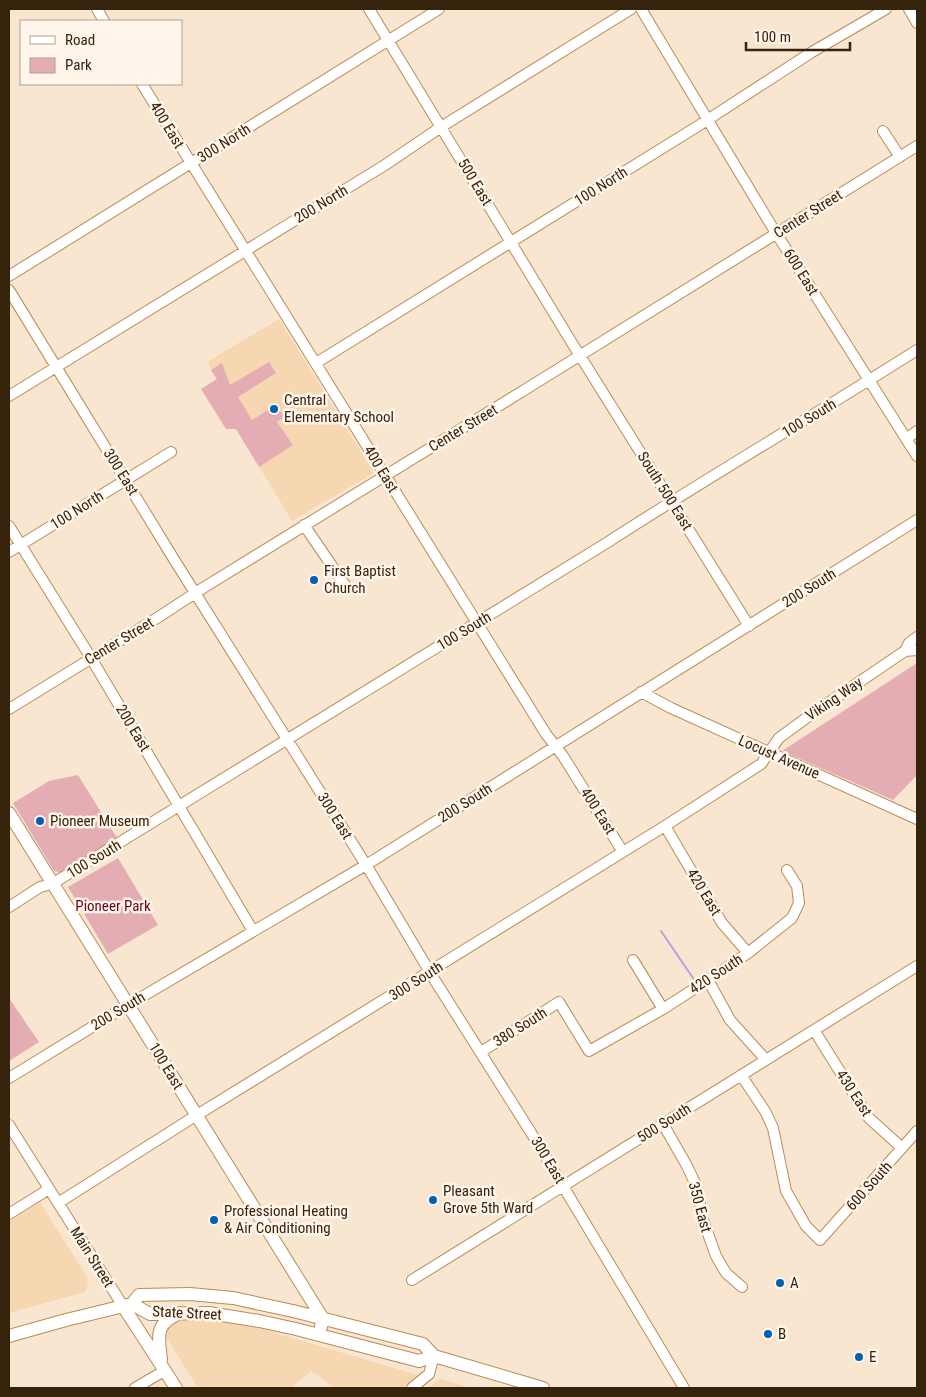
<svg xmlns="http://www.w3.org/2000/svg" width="926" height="1397" viewBox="0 0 926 1397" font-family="'Roboto Condensed',sans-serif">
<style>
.built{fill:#f7d7b2}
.green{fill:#e4adb3}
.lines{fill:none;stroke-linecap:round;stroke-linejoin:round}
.stream{stroke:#c39bdf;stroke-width:2}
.minor-casing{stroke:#b98c55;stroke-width:12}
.major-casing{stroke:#b98c55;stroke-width:14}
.minor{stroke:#fff;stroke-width:10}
.major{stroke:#fff;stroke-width:12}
.poi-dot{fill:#0062ae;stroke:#fff5ea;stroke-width:2}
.labels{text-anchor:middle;stroke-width:5;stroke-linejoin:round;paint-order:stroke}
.street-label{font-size:15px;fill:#35230c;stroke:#fff5ea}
.poi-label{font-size:15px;fill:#35230c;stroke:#fff5ea;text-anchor:start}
.park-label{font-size:15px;fill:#690024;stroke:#fff5ea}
</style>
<rect width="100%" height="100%" fill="#f9e6d0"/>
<!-- built -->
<path class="built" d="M 279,319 L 374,473 L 292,521 L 236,429 L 226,429 L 201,389 L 217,379 L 207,362 Z
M 40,1202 L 87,1277 L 88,1287 L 85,1292 L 9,1313 L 9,1222 Z
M 181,1318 L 241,1323 L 418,1375 L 402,1388 L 334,1388 L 311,1371 L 291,1388 L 198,1388 L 166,1337 L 170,1324 Z
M 440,1379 L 472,1388 L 429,1388 Z"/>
<!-- green -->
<path class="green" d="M 269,362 L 276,373 L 238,397 L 252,420 L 273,407 L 286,416 L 277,422 L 293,445 L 259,467 L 236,429 L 226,429 L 201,389 L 217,379 L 211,370 L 222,363 L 230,385 Z
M 917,663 L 917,775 L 893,800 L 782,751 Z
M 78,775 L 117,838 L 61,873 L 54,871 L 13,803 L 49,781 Z
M 118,858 L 158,925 L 108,954 L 68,887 Z
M 9,998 L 39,1042 L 9,1061 Z"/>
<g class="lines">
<!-- stream -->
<path class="stream" d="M 661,931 L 695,981"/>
<!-- minor casing -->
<g class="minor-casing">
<path id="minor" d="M 97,9 L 104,21
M 369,9 L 572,343 L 749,626
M 641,9 L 771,225 L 917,456
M 909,9 L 917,23
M 142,84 L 546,734 L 563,756 L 623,852
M 883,131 L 900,157
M 9,276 L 439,9
M 9,290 L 175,561 L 371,873 L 434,979 L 530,1131 L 684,1388
M 316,363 L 698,126 L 812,52 L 886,9
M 9,396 L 385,165 L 441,127 L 631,9
M 906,439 L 917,431
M 304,525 L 347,588
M 9,526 L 91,658 L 253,931
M 9,552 L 171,452
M 905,651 L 917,650
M 641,692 L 671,708 L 917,819
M 9,709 L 157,618 L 203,588 L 526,389 L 917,146
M 665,826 L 722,923 L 748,953
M 9,907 L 40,887 L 52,884 L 608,542 C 710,476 815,415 917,350
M 633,960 L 663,1009
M 708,980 L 730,1020 L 766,1060
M 814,1030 L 869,1118 L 902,1148
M 481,1052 L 559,1002 L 589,1051 L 663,1009 L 708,980 L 748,953 L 792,918 L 799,903 L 797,886 L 787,870
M 741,1075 L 765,1111 L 773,1128 L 786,1191 L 806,1226 L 820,1240 L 917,1131
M 9,1078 L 128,1005 L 366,865 L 917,520
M 663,1124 L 687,1166 L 695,1183 L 700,1203 L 702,1217 L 716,1256 L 726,1273 L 742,1287
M 9,1125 L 123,1306
M 58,1203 L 189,1120 L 665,826 L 761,764 L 779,738 L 809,716 L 905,651 L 909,643 L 917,637
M 9,1214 L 49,1189
M 412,1280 L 917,966
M 135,1388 L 164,1371
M 412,1388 L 429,1374 L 434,1356"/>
</g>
<!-- major casing -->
<g class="major-casing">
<path id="major" d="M 9,813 L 323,1319 L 321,1327
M 132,1304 L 150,1314 L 209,1313 L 259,1321 L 296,1329 L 419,1361 L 434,1356 L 543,1388
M 132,1304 L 139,1295 L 190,1294 L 233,1298 L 293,1311 L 423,1344 L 434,1356
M 123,1306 L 176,1388
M 9,1336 L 66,1320 L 132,1304
M 161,1360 C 159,1338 153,1324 180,1313"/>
</g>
<!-- minor -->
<use href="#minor" class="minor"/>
<!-- major -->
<use href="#major" class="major"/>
</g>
<!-- markers -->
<g class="poi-dot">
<circle cx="274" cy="409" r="5"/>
<circle cx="314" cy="580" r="5"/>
<circle cx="40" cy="821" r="5"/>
<circle cx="433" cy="1200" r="5"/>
<circle cx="214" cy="1220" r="5"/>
<circle cx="780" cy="1283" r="5"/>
<circle cx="768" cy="1334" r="5"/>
<circle cx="859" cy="1357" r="5"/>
</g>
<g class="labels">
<!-- street labels -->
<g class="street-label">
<text transform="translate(167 125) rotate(59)" y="5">400 East</text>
<text transform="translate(224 143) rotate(-32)" y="5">300 North</text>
<text transform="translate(475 182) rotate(59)" y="5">500 East</text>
<text transform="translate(601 186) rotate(-32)" y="5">100 North</text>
<text transform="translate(321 204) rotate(-31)" y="5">200 North</text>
<text transform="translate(808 214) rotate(-32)" y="5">Center Street</text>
<text transform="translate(801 272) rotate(58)" y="5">600 East</text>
<text transform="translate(809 418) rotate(-31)" y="5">100 South</text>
<text transform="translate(463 428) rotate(-31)" y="5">Center Street</text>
<text transform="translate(381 469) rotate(59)" y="5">400 East</text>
<text transform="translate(121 472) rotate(58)" y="5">300 East</text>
<text transform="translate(665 491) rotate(58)" y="5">South 500 East</text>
<text transform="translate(77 510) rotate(-32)" y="5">100 North</text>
<text transform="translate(809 588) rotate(-32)" y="5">200 South</text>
<text transform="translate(464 631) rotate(-31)" y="5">100 South</text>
<text transform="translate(119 641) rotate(-31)" y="5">Center Street</text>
<text transform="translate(834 699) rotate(-34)" y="5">Viking Way</text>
<text transform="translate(133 728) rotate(59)" y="5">200 East</text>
<text transform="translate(779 757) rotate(24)" y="5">Locust Avenue</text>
<text transform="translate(465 803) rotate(-32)" y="5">200 South</text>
<text transform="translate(598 811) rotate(58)" y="5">400 East</text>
<text transform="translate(335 816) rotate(58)" y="5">300 East</text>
<text transform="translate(94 859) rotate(-31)" y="5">100 South</text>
<text transform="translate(704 892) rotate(59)" y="5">420 East</text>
<text transform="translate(716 974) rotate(-33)" y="5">420 South</text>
<text transform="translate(416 981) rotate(-32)" y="5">300 South</text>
<text transform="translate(118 1011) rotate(-31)" y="5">200 South</text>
<text transform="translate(520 1027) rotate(-32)" y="5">380 South</text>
<text transform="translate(166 1066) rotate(59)" y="5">100 East</text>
<text transform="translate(854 1093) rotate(57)" y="5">430 East</text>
<text transform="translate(664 1123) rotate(-32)" y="5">500 South</text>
<text transform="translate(548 1160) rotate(59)" y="5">300 East</text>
<text transform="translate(869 1186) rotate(-48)" y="5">600 South</text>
<text transform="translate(700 1207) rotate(75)" y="5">350 East</text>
<text transform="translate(92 1257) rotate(58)" y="5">Main Street</text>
<text transform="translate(187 1313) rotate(3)" y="5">State Street</text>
</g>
<!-- poi labels -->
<g class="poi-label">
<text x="284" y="405">Central<tspan x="284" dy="17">Elementary School</tspan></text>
<text x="324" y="576">First Baptist<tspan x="324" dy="17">Church</tspan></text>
<text x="50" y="826">Pioneer Museum</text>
<text x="443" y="1196">Pleasant<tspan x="443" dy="17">Grove 5th Ward</tspan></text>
<text x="224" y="1216">Professional Heating<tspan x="224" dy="17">&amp; Air Conditioning</tspan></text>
<text x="790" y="1288">A</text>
<text x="778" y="1339">B</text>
<text x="869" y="1362">E</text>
</g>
<!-- park labels -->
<g class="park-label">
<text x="113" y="911">Pioneer Park</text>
</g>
</g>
<!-- border -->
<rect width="926" height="1397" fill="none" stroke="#35230c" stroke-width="20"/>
<!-- legend -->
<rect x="20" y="20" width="162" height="65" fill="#fff5ea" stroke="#aea191"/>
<rect x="30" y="36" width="25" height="8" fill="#ffffff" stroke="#aea191"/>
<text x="65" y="45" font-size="15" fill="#35230c">Road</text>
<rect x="30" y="58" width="25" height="15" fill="#e4adb3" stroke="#aea191"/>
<text x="65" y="70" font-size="15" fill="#35230c">Park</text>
<!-- scale -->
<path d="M746 42v8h104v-8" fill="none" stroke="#35230c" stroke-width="2.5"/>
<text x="754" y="42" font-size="15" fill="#35230c" stroke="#fff5ea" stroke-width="4" paint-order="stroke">100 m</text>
</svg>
